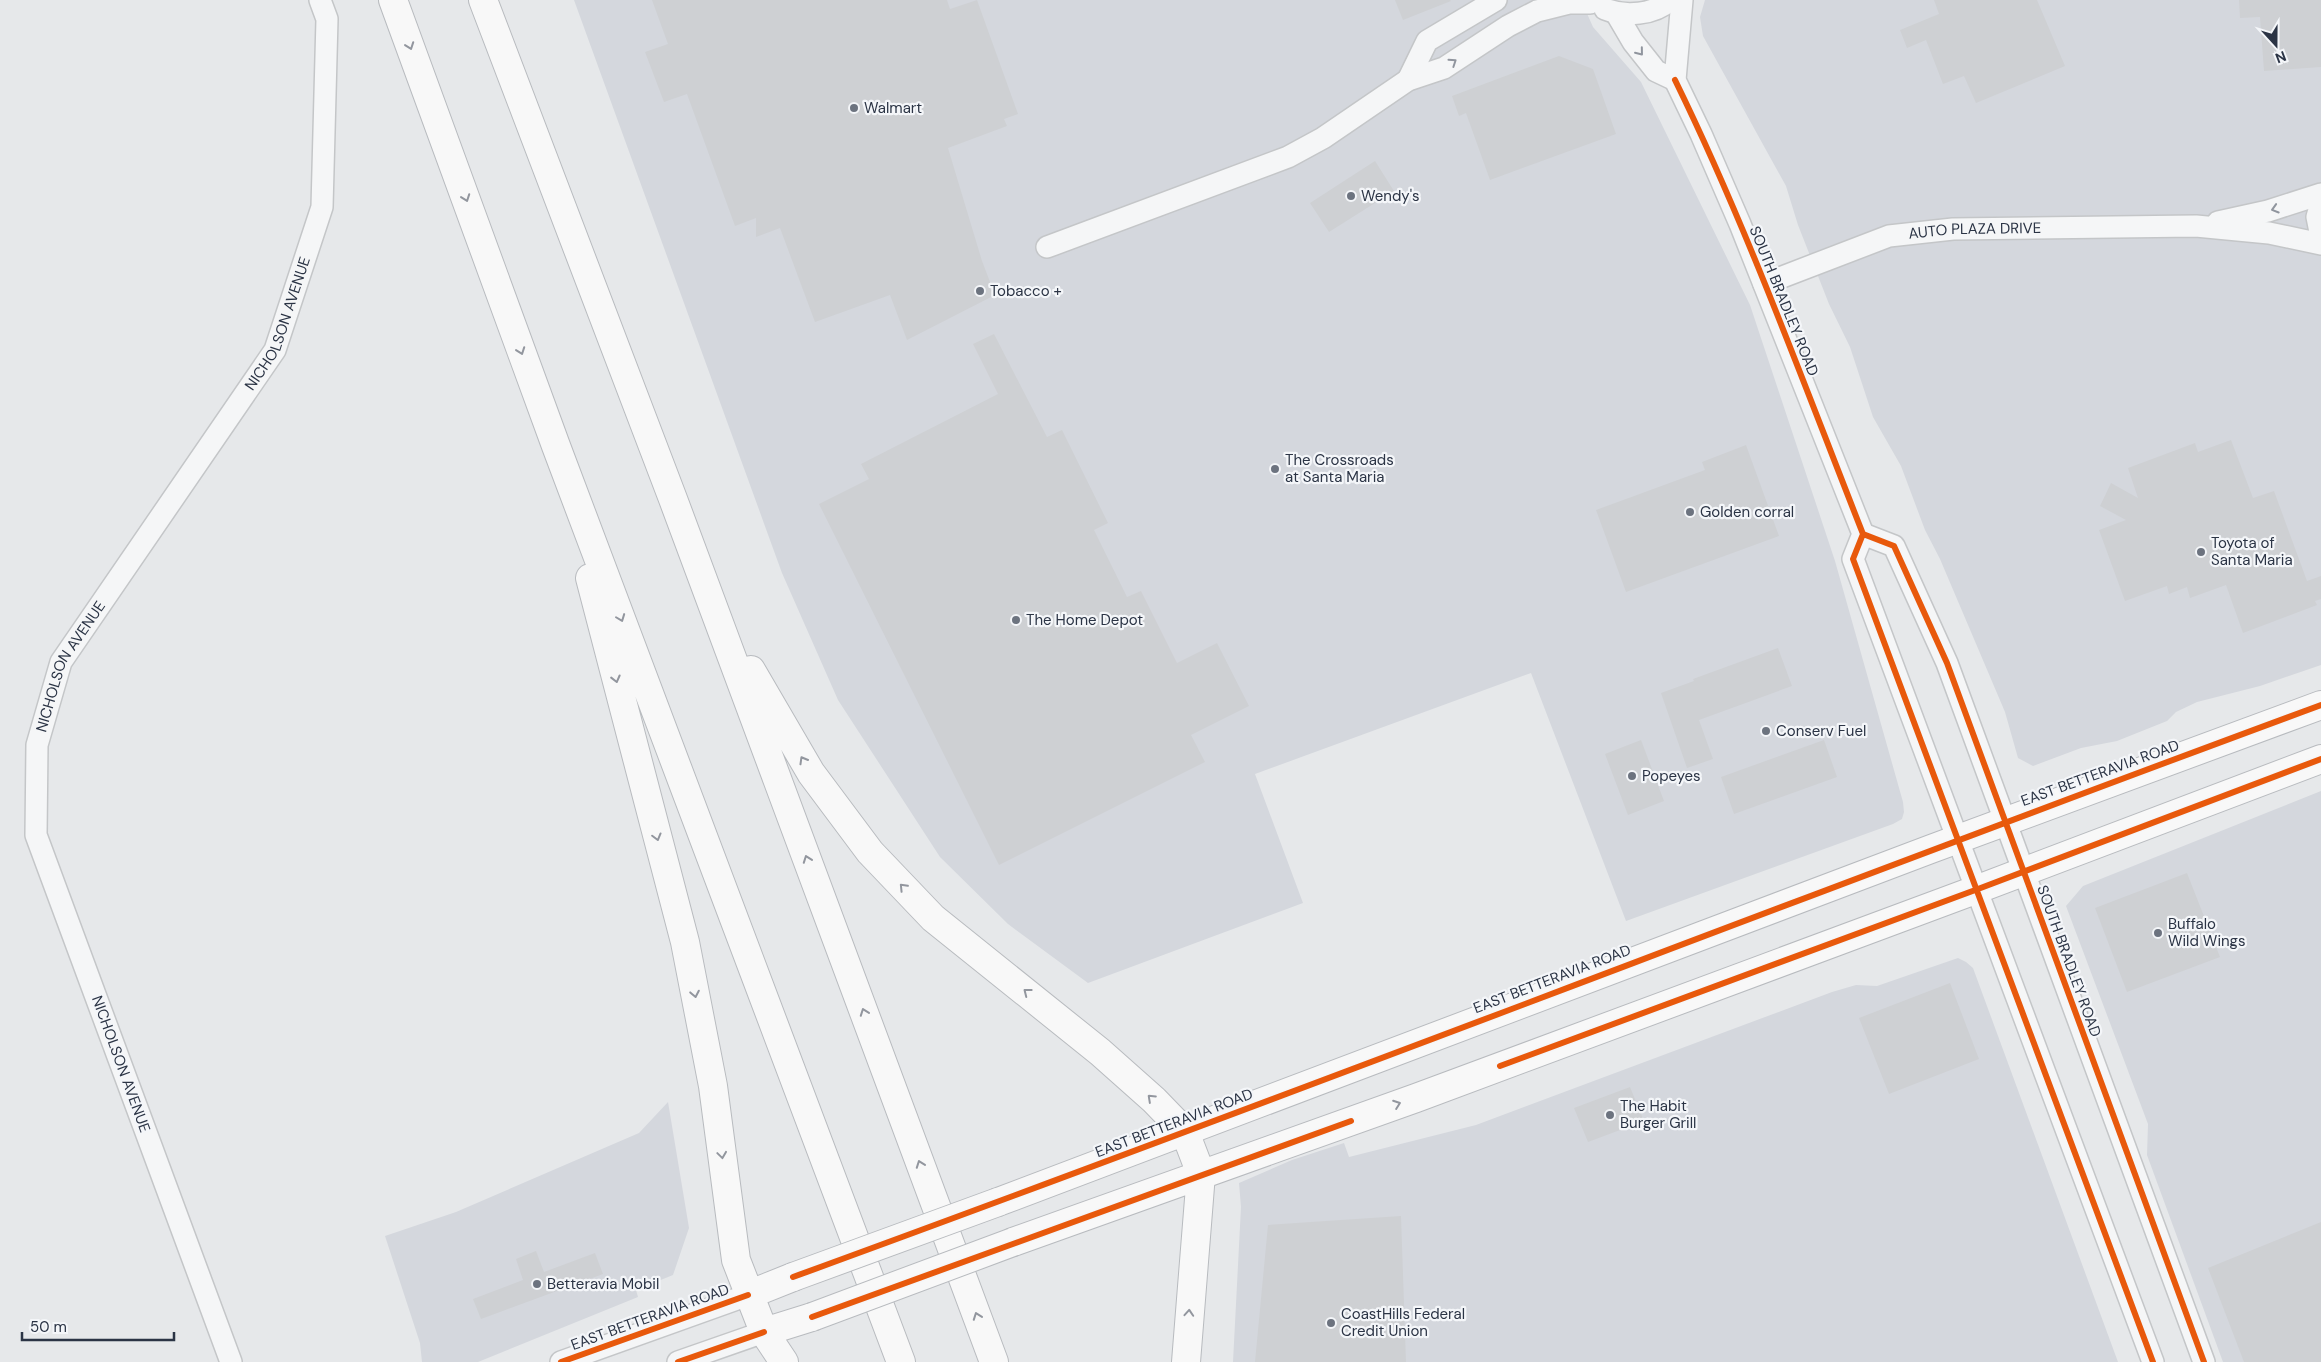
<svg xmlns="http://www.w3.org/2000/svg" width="2321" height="1362" viewBox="0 0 2321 1362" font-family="'DM Sans',sans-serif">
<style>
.built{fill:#d4d7dd}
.building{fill:#ced0d3}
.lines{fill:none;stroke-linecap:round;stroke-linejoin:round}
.minor-casing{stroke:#c4c6c8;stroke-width:24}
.highway-casing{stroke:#b8bbbf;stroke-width:30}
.minor{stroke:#f5f6f7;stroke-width:21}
.highway{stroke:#f8f8f8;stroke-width:28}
.highway-bridge-casing{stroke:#b8bbbf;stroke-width:30;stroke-linecap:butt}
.highway-bridge{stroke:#f8f8f8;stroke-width:28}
.cycleway-casing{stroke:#f4f6f9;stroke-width:9}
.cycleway{stroke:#e8590c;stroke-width:6}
.oneway{stroke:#92969e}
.oneway2{stroke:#90959e}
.poi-dot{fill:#6c737f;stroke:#f4f6f9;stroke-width:2}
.labels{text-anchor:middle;stroke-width:4.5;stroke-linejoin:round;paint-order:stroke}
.poi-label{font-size:15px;fill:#2b3445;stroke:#f4f6f9;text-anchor:start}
.street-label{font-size:15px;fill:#2b3445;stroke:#f4f6f9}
</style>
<rect width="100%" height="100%" fill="#e6e8ea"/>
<!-- built -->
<path class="built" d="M 574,0 L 1581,0 L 1593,27 L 1641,82 L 1750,305 L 1835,561 L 1903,802 L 1904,812 L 1902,819 L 1893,824 L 1626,921 L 1531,673 L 1255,774 L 1303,903 L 1088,983 L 1008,924 L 940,857 L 838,700 L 782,573 Z
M 1705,0 L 2321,0 L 2321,665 L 2260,686 L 2197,702 L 2176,712 L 2167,721 L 2117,741 L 2081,748 L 2033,766 L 2018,758 L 2005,712 L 1940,559 L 1925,530 L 1901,466 L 1873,417 L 1850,347 L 1829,304 L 1798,225 L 1786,186 L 1703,36 L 1700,17 Z
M 2321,791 L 2321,1362 L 2223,1362 L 2147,1155 L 2148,1124 L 2066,906 L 2083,886 Z
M 1958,958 L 1966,962 L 1973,968 L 2118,1362 L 1233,1362 L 1241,1207 L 1239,1183 L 1292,1160 L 1344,1143 L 1349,1157 L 1476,1125 L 1832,992 L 1856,985 L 1877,986 Z
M 668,1102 L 689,1228 L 673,1275 L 636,1290 L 638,1297 L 478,1362 L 422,1362 L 420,1343 L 385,1236 L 456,1212 L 639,1133 Z"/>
<!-- building -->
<path class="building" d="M 652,0 L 947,0 L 950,9 L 977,0 L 1018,114 L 1004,119 L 1007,126 L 948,148 L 982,261 L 995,295 L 907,340 L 890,295 L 815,322 L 780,228 L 756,237 L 756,218 L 735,226 L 687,94 L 664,102 L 645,52 L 668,44 Z
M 1395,0 L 1450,0 L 1451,1 L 1403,20 Z
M 1934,0 L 2037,0 L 2065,66 L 1976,103 L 1964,76 L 1943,84 L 1926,40 L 1907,48 L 1900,30 L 1939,14 Z
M 2239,0 L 2321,0 L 2321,67 L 2264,71 L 2260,17 L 2240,18 Z
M 1559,56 L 1593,69 L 1616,134 L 1490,180 L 1466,113 L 1459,116 L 1452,96 Z
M 1375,161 L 1394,191 L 1329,232 L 1310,203 Z
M 994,334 L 1047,437 L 1062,430 L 1108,523 L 1094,530 L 1127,597 L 1141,591 L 1177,663 L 1217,643 L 1249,706 L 1191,735 L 1205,762 L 999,865 L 819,504 L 869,479 L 861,464 L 998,394 L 973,344 Z
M 2231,440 L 2253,498 L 2274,491 L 2307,581 L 2321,576 L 2321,599 L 2315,601 L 2317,605 L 2243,633 L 2226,585 L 2190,598 L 2187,587 L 2169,594 L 2167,586 L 2125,601 L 2099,530 L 2126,520 L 2100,506 L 2111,483 L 2138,498 L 2128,468 L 2195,443 L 2198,452 Z
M 1746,445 L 1779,536 L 1626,592 L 1596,510 L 1705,470 L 1702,462 Z
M 1778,648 L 1792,686 L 1699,720 L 1713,759 L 1687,768 L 1661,693 L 1694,681 L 1693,679 Z
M 1641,740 L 1664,801 L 1628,815 L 1605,754 Z
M 1824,740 L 1837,777 L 1734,814 L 1721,777 Z
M 2187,873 L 2220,957 L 2127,992 L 2095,908 Z
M 1950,983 L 1979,1059 L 1889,1094 L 1859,1018 Z
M 1630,1087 L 1644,1121 L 1588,1142 L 1574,1108 Z
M 1401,1216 L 1406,1362 L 1255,1362 L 1268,1225 Z
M 2321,1222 L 2321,1362 L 2244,1362 L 2208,1268 Z
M 536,1251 L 544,1272 L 595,1253 L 603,1274 L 481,1319 L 473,1299 L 523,1280 L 516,1259 Z"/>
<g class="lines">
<!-- minor casing -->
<g class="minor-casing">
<g id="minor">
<path d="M 1682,0 L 1675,80 L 1701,134 L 1740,224 L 1863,534 L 1853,559 L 2153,1362"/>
<path d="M 1605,9 C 1625,17 1654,15 1670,0"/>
<path d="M 1616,13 L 1633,42 L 1656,71 L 1675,80"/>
<path d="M 1408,80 L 1427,41 L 1496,0"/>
<path d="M 2321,203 L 2317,217 L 2321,237"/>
<path d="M 2218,222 L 2268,211 L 2321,194"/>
<path d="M 1047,247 L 1288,157 L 1323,138 L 1408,80 L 1444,68 L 1508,26 L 1537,11 L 1569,3 L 1590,3"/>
<path id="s1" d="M 1764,284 L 1889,236 L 1953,229 L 2196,226 L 2269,233 L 2321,244"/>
<path d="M 1863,534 L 1894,546 L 1947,663 L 2204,1362"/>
<path id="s2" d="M 231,1362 L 36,835 L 37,745 L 61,662 L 275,350 L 322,207 L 327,19 L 320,0"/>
<path d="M 561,1362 L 748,1295"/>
<path d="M 678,1362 L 764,1332"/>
</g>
</g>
<!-- highway casing -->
<g class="highway-casing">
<path id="highway" d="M 393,0 L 556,446 L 901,1362
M 483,0 L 673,499 L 994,1362
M 590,578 L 685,942 L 713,1086 L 736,1260 L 764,1332 L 784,1362
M 751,670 L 811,773 L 870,852 L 933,918 L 1100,1052 L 1154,1100 L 1185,1132 L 1201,1174 L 1186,1362
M 998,1202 L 1931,849 L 2321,705
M 1013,1242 L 1416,1098 L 1978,889 L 2321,759
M 748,1295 L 793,1277
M 764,1332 L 812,1317"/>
</g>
<!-- minor -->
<use href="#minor" class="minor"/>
<!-- highway -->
<use href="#highway" class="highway"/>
<!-- highway-bridge casing -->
<g class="highway-bridge-casing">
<path id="highway-bridge" d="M 793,1277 L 998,1202
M 812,1317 L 1013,1242"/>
</g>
<!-- highway-bridge -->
<use href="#highway-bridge" class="highway-bridge"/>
<!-- cycleway casing -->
<g class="cycleway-casing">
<path id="cycleway" d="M 1675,80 C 1747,227 1803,382 1863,534 L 1853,559 L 2153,1362
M 1863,534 L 1894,546 L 1947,663 L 2204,1362
M 1500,1066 L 1978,889 L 2321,759
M 793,1277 C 1304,1091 1811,893 2321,705
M 812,1317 L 1351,1121
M 561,1362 L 748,1295
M 678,1362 L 764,1332"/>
</g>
<!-- cycleway -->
<use href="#cycleway" class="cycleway"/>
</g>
<!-- one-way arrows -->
<defs><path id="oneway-chevron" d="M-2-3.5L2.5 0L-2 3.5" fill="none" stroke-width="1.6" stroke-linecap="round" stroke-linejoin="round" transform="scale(1.25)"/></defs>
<g class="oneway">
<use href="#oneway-chevron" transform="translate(410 46) rotate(70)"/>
<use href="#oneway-chevron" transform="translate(466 198) rotate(70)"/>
<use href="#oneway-chevron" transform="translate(521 351) rotate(70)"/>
<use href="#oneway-chevron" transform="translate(621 618) rotate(69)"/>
<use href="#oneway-chevron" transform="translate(616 679) rotate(76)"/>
<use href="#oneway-chevron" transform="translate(803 760) rotate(-120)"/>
<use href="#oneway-chevron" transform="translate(657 837) rotate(75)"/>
<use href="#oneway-chevron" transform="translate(807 859) rotate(-110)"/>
<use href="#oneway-chevron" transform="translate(903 887) rotate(-134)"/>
<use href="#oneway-chevron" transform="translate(1027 992) rotate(-142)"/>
<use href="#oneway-chevron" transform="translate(695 994) rotate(79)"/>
<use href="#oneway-chevron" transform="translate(864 1012) rotate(-110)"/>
<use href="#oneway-chevron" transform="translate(1151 1098) rotate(-137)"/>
<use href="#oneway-chevron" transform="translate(1397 1104) rotate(-20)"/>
<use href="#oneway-chevron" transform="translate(722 1155) rotate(82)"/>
<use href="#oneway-chevron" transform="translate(920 1164) rotate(-110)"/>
<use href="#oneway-chevron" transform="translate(1189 1313) rotate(-86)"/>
<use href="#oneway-chevron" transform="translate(977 1316) rotate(-110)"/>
</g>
<g class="oneway2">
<use href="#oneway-chevron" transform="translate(1640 52) rotate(51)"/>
<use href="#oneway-chevron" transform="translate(1453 62) rotate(-34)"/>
<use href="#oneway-chevron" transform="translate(2275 209) rotate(163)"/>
</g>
<!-- markers -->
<g class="poi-dot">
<circle cx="854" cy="108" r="5"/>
<circle cx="1351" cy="196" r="5"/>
<circle cx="980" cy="291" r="5"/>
<circle cx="1275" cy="469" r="5"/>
<circle cx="1690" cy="512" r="5"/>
<circle cx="2201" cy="552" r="5"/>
<circle cx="1016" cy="620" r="5"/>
<circle cx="1766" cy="731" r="5"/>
<circle cx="1632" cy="776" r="5"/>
<circle cx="2158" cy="933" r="5"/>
<circle cx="1610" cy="1115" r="5"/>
<circle cx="537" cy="1284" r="5"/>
<circle cx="1331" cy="1323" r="5"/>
</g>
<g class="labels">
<!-- poi labels -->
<g class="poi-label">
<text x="864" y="113">Walmart</text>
<text x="1361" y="201">Wendy's</text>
<text x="990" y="296">Tobacco +</text>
<text x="1285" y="465">The Crossroads<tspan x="1285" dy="17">at Santa Maria</tspan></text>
<text x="1700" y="517">Golden corral</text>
<text x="2211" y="548">Toyota of<tspan x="2211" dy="17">Santa Maria</tspan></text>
<text x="1026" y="625">The Home Depot</text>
<text x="1776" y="736">Conserv Fuel</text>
<text x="1642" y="781">Popeyes</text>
<text x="2168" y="929">Buffalo<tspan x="2168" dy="17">Wild Wings</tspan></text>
<text x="1620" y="1111">The Habit<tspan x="1620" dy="17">Burger Grill</tspan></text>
<text x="547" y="1289">Betteravia Mobil</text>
<text x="1341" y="1319">CoastHills Federal<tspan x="1341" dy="17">Credit Union</tspan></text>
</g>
<!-- street labels -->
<g class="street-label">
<text dy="5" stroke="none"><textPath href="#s1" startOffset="220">AUTO PLAZA DRIVE</textPath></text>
<text transform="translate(1784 301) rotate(68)" y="5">SOUTH BRADLEY ROAD</text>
<text dy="5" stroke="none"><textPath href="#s2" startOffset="1142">NICHOLSON AVENUE</textPath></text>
<text dy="5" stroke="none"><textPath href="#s2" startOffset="738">NICHOLSON AVENUE</textPath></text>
<text transform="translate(2100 773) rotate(-20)" y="5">EAST BETTERAVIA ROAD</text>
<text transform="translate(2069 961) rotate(70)" y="5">SOUTH BRADLEY ROAD</text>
<text transform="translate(1552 979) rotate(-21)" y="5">EAST BETTERAVIA ROAD</text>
<text transform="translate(121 1064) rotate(70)" y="5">NICHOLSON AVENUE</text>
<text transform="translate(1174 1123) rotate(-21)" y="5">EAST BETTERAVIA ROAD</text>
<text transform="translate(650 1317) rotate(-20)" y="5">EAST BETTERAVIA ROAD</text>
</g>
</g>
<!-- north arrow -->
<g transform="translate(2276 45) rotate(159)" stroke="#f4f6f9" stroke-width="4" paint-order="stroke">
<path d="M0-4L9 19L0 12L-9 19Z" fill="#2b3445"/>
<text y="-8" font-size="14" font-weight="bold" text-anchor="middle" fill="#2b3445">N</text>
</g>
<!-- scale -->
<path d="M22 1332v8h152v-8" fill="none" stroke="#2b3445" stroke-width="2.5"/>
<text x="30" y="1332" font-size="15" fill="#2b3445" stroke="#f4f6f9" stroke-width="4" paint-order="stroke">50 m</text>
</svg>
